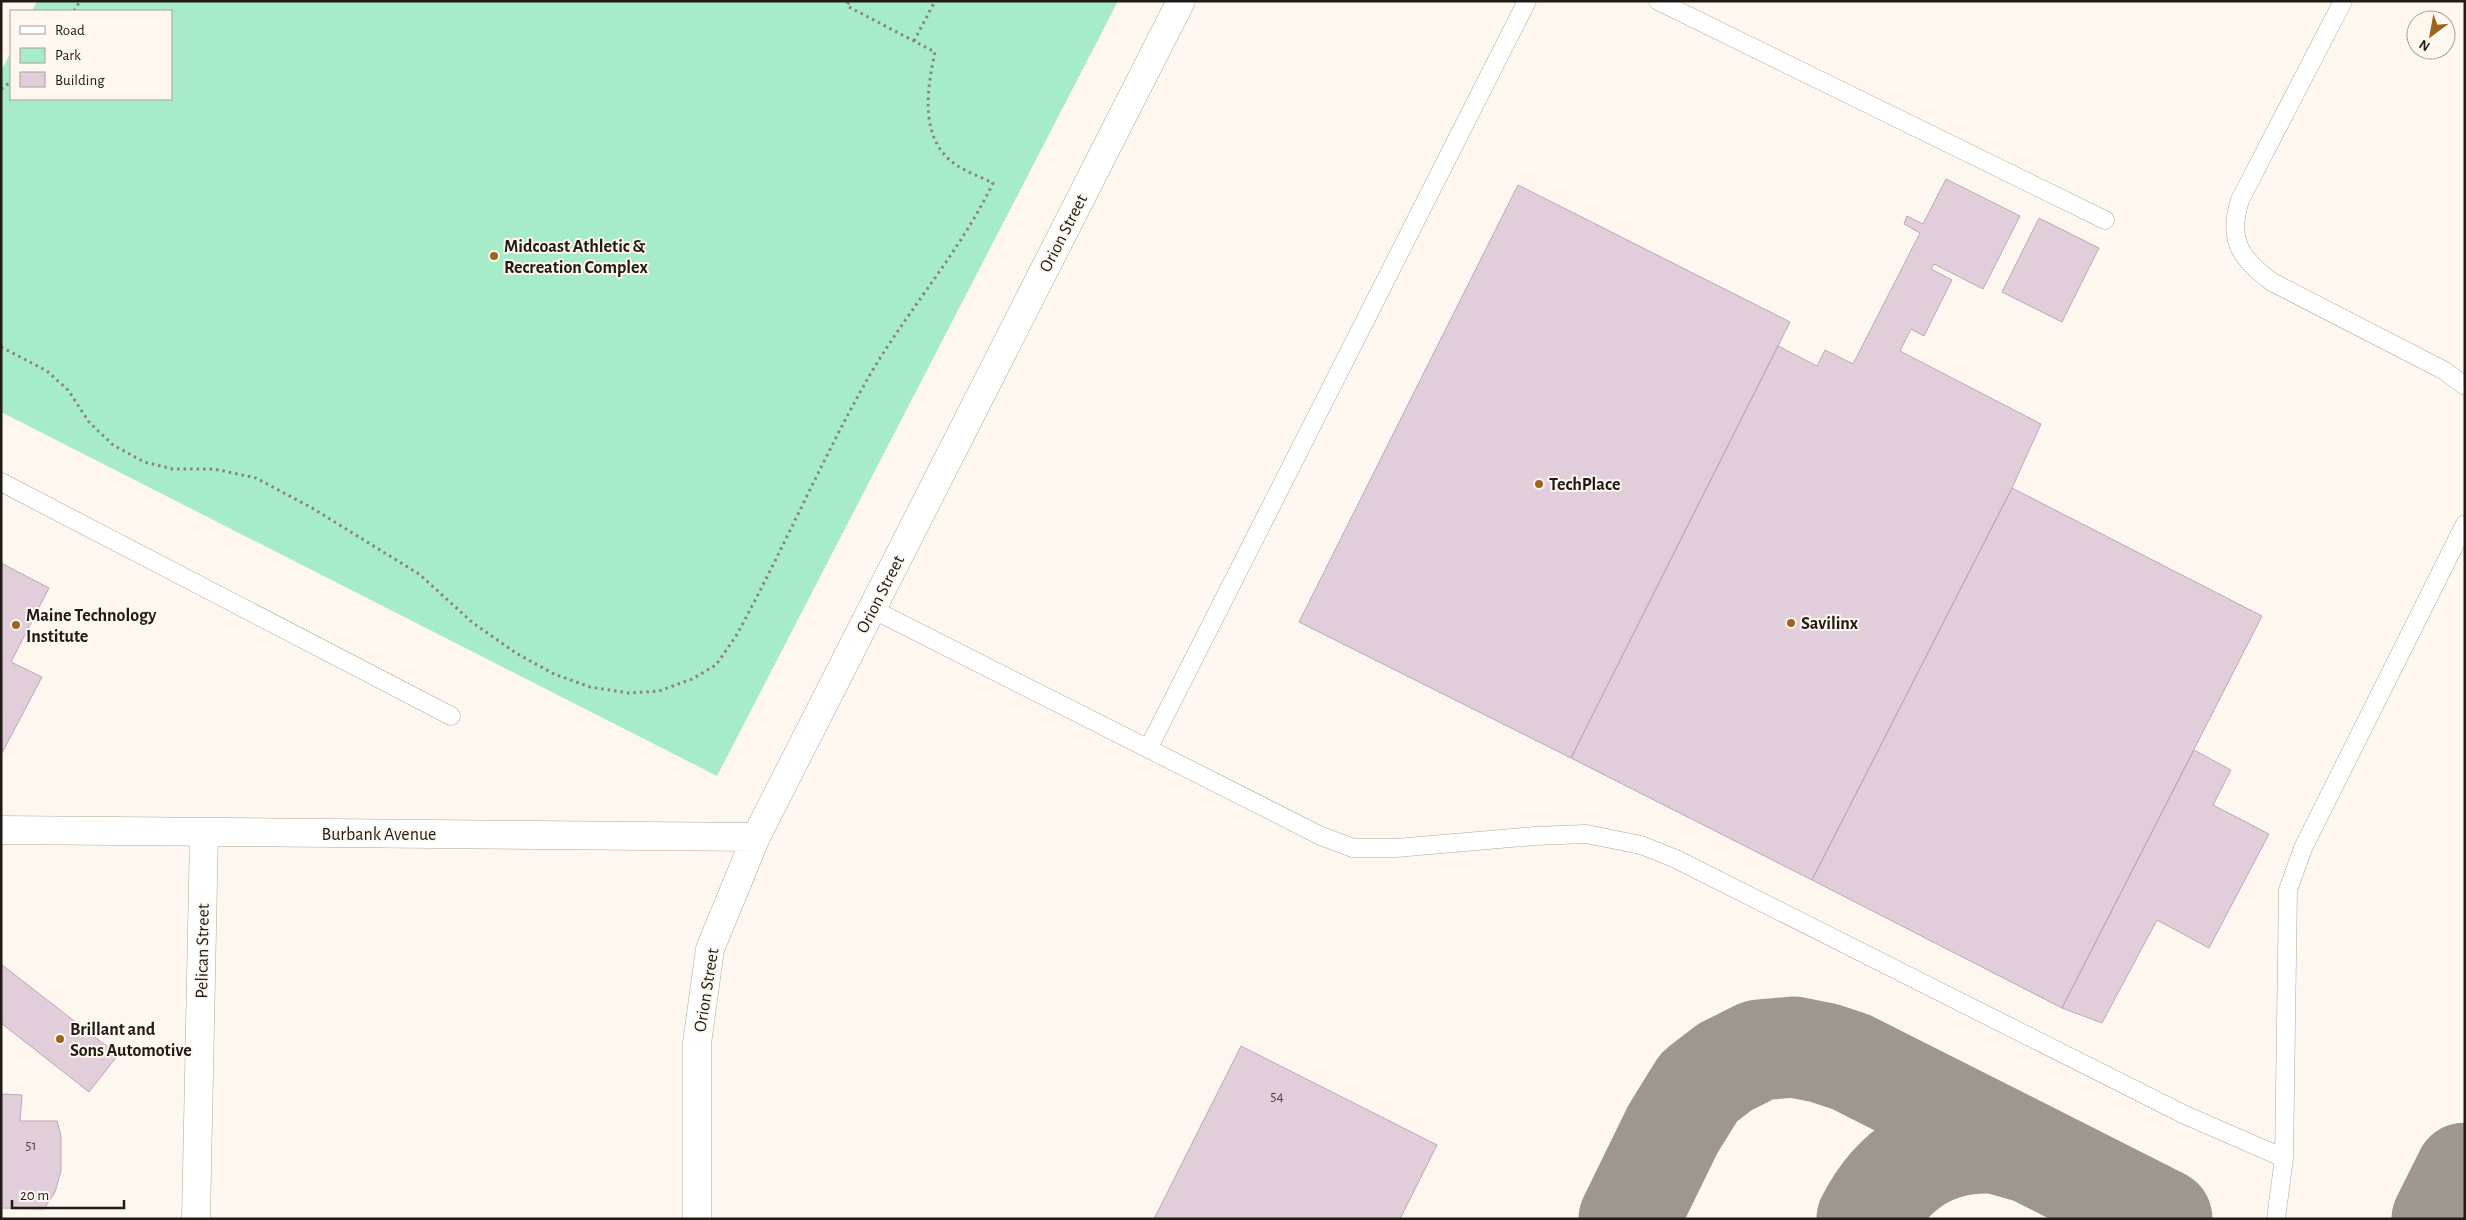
<svg xmlns="http://www.w3.org/2000/svg" width="2466" height="1220" viewBox="0 0 2466 1220" font-family="'Alegreya Sans',sans-serif">
<style>
.green{fill:#a6ecc8}
.lines{fill:none;stroke-linecap:round;stroke-linejoin:round}
.taxiway{stroke:#9d9790;stroke-width:101}
.building{fill:#e2cddb;stroke:#bca8b5}
.lane-casing{stroke:#b4a694;stroke-width:19}
.street-casing{stroke:#b4a694;stroke-width:29}
.path{stroke:#8a847d;stroke-width:3;stroke-dasharray:2.5 4;stroke-linecap:butt}
.lane{stroke:#fff;stroke-width:18}
.street{stroke:#fff;stroke-width:28}
.poi-dot{fill:#9c641f;stroke:#fef7f0;stroke-width:2}
.labels{text-anchor:middle;stroke-width:4;stroke-linejoin:round;paint-order:stroke}
.number-label{font-size:15px;fill:#504846}
.street-label{font-size:18px;fill:#201b14;stroke:#fef7f0}
.poi-label{font-size:18px;font-weight:bold;fill:#201b14;stroke:#fef7f0;text-anchor:start}
</style>
<rect width="100%" height="100%" fill="#fef7f0"/>
<!-- green -->
<path class="green" d="M 37,1 L 1118,1 L 717,776 L 1,412 L 1,71 L 11,52 L 11,99 L 171,99 L 171,11 L 32,11 Z"/>
<g class="lines">
<!-- taxiway -->
<path class="taxiway" d="M 1629,1219 L 1673,1129 L 1699,1087 L 1725,1067 L 1759,1050 L 1794,1047 L 1824,1053 L 1851,1062 L 2162,1219
M 1867,1219 C 1892,1170 1934,1141 1990,1143 C 2003,1144 2018,1150 2031,1153
M 2442,1219 L 2465,1173"/>
</g>
<!-- building -->
<path class="building" d="M 1946,179 L 2020,216 L 1983,289 L 1934,264 L 1931,269 L 1952,280 L 1924,336 L 1911,329 L 1900,351 L 2041,424 L 2012,488 L 1812,880 L 1571,758 L 1778,346 L 1817,366 L 1825,350 L 1853,364 L 1920,233 L 1904,224 L 1907,216 L 1923,224 Z
M 1518,185 L 1790,322 L 1571,758 L 1299,622 Z
M 2039,218 L 2099,248 L 2062,322 L 2002,292 Z
M 2012,488 L 2262,616 L 2062,1008 L 1812,880 Z
M 1,563 L 49,588 L 11,662 L 42,677 L 2,753 Z
M 2194,750 L 2231,770 L 2213,805 L 2269,834 L 2209,948 L 2157,920 L 2102,1023 L 2062,1008 Z
M 1,964 L 118,1055 L 89,1092 L 1,1023 Z
M 1241,1046 L 1437,1145 L 1400,1219 L 1154,1219 Z
M 1,1094 L 22,1095 L 20,1121 L 57,1121 L 61,1136 L 61,1171 L 55,1192 L 44,1209 L 1,1208 Z"/>
<g class="lines">
<!-- lane casing -->
<g class="lane-casing">
<path id="lane" d="M 1658,1 L 2105,220
M 2343,1 L 2240,200 C 2227,240 2241,259 2272,282 L 2445,371 L 2465,386
M 1,482 L 451,716
M 872,609 L 1321,836 L 1353,848 L 1396,848 L 1535,836 L 1586,834 L 1641,845 L 1676,859 L 2185,1115 L 2284,1158
M 1149,747 L 1527,1
M 2276,1219 L 2284,1158 L 2288,890 L 2303,848 L 2465,524"/>
</g>
<!-- street casing -->
<g class="street-casing">
<path id="street" d="M 1,830 L 756,837
M 196,1219 L 204,833
M 697,1219 L 697,1043 L 710,949 L 756,837 L 1181,1"/>
</g>
<!-- path -->
<path class="path" d="M 74,11 L 80,1
M 914,41 L 935,1
M 1,89 L 11,82
M 1,347 L 47,371 L 68,390 L 89,422 L 113,445 L 144,462 L 173,469 L 214,469 L 256,478 L 312,508 L 419,574 L 473,623 L 516,653 L 554,674 L 590,687 L 629,693 L 659,691 L 692,679 L 716,665 L 736,636 C 781,554 818,468 863,387 C 902,316 958,256 993,183 C 981,177 966,172 955,164 C 919,139 927,89 935,52 L 847,6 L 849,1"/>
<!-- lane -->
<use href="#lane" class="lane"/>
<!-- street -->
<use href="#street" class="street"/>
</g>
<!-- markers -->
<g class="poi-dot">
<circle cx="494" cy="256" r="5"/>
<circle cx="1539" cy="484" r="5"/>
<circle cx="1791" cy="623" r="5"/>
<circle cx="16" cy="625" r="5"/>
<circle cx="60" cy="1039" r="5"/>
</g>
<g class="labels">
<!-- number labels -->
<g class="number-label">
<text x="1277" y="1101">54</text>
<text x="31" y="1150">51</text>
</g>
<!-- street labels -->
<g class="street-label">
<text transform="translate(1063 233) rotate(-63)" y="6">Orion Street</text>
<text transform="translate(880 594) rotate(-63)" y="6">Orion Street</text>
<text x="379" y="840">Burbank Avenue</text>
<text transform="translate(202 951) rotate(-89)" y="6">Pelican Street</text>
<text transform="translate(706 990) rotate(-81)" y="6">Orion Street</text>
</g>
<!-- poi labels -->
<g class="poi-label">
<text x="504" y="252">Midcoast Athletic &amp;<tspan x="504" dy="21">Recreation Complex</tspan></text>
<text x="1549" y="490">TechPlace</text>
<text x="26" y="621">Maine Technology<tspan x="26" dy="21">Institute</tspan></text>
<text x="1801" y="629">Savilinx</text>
<text x="70" y="1035">Brillant and<tspan x="70" dy="21">Sons Automotive</tspan></text>
</g>
</g>
<!-- border -->
<rect width="2466" height="1220" fill="none" stroke="#201b14" stroke-width="5"/>
<!-- legend -->
<rect x="10" y="10" width="162" height="90" fill="#fef7f0" stroke="#a59f98"/>
<rect x="20" y="26" width="25" height="8" fill="#ffffff" stroke="#a59f98"/>
<text x="55" y="35" font-size="15" fill="#201b14">Road</text>
<rect x="20" y="48" width="25" height="15" fill="#a6ecc8" stroke="#a59f98"/>
<text x="55" y="60" font-size="15" fill="#201b14">Park</text>
<rect x="20" y="72" width="25" height="15" fill="#e2cddb" stroke="#a59f98"/>
<text x="55" y="85" font-size="15" fill="#201b14">Building</text>
<!-- north arrow -->
<g transform="translate(2431 35) rotate(212)"><circle r="24" fill="#fef7f0" stroke="#a59f98"/>
<path d="M0-4L9 19L0 12L-9 19Z" fill="#9c641f"/>
<text y="-8" font-size="14" font-weight="bold" text-anchor="middle" fill="#201b14">N</text>
</g>
<!-- scale -->
<path d="M12 1200v8h112v-8" fill="none" stroke="#201b14" stroke-width="2.5"/>
<text x="20" y="1200" font-size="15" fill="#201b14" stroke="#fef7f0" stroke-width="4" paint-order="stroke">20 m</text>
</svg>
